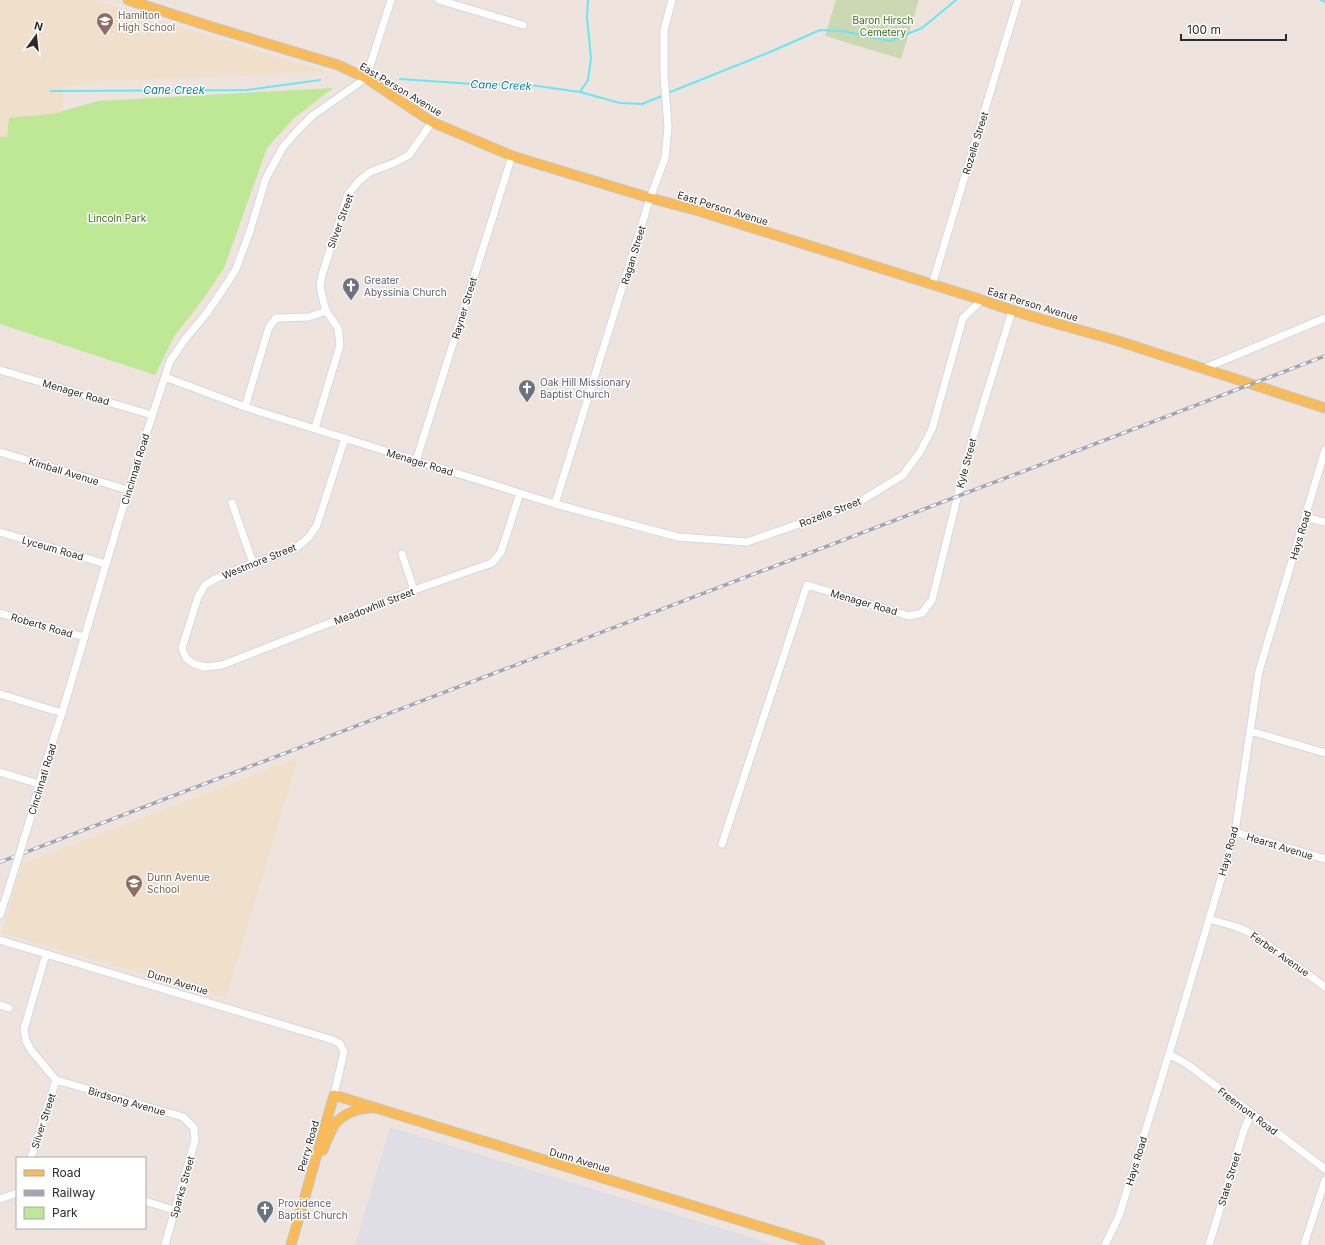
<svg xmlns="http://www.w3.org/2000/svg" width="1325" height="1245" viewBox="0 0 1325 1245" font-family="Inter,sans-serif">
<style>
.industrial{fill:#dfdee6}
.education{fill:#f0dfcb}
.green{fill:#bee796}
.cemetery{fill:#cbd9b3}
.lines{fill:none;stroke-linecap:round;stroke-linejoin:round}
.stream{stroke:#6ae5f6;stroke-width:2}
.minor-casing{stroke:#d2d8e5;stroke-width:9}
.major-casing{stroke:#c4c4c4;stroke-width:11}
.minor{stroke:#fff;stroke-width:7}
.major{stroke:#f9bb57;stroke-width:9}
.rail-casing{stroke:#9fa6b7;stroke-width:3.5}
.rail{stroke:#fff;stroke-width:2;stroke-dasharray:6;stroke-linecap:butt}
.minor-bridge-casing{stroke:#d2d8e5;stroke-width:9;stroke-linecap:butt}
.minor-bridge{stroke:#fff;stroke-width:7}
.labels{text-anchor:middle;stroke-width:3;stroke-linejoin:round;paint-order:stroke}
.education-label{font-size:10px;fill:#785e54;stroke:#fff;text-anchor:start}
.park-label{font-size:10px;fill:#356d16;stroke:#fff}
.street-label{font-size:10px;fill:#2b2b2b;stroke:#fff}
.worship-label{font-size:10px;fill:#5b616d;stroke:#fff;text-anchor:start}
.water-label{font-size:11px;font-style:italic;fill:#077f9e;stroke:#fff}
</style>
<rect width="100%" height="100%" fill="#eee4dd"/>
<!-- industrial -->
<path class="industrial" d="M 390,1127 L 776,1245 L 355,1245 Z"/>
<!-- education -->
<path class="education" d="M 0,0 L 94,0 L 326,72 L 94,82 L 63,87 L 63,111 L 52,114 L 7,137 L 0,137 Z
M 298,758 L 226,998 L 1,933 L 22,864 Z"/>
<!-- green -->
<path class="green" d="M 333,88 L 294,118 L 267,148 L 224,268 L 202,301 L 175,335 L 155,375 L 0,324 L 0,137 L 7,137 L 9,118 L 52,114 L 98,101 Z"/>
<!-- cemetery -->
<path class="cemetery" d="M 836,0 L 919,0 L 901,59 L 825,36 Z"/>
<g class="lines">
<!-- stream -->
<path class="stream" d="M 1321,0 L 1325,2
M 400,79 L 487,85 L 516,83 L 580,92 L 588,80 L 591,58 L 587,18 L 588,0
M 51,91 L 247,90 L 320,80
M 580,92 L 620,103 L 642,104 L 664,95
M 668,93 L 770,52 L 820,30 L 842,31 L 890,41 L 922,28 L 956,0"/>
<!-- minor casing -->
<g class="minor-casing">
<path id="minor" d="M 439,0 L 523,25
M 932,285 L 1018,0
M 1205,368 L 1325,318
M 0,370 L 152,415
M 165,377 L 245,407 L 555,504 L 678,537 L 747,542 L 856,504 L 903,475 L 920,452 L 932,429 L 963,318 L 982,300
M 245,407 L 269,327 L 276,318 L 309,317 L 326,311
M 315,428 L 340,345 L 338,328 L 326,311 L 323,300 L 320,286 L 322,275 L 348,194 L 359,181 L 370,172 L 394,163 L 409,155 L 432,122
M 345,438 L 317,525 L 309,537 L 295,549 L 253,563 L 215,579 L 205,585 L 198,597 L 182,648 L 186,658 L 194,664 L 205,667 L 222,665 L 414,590 L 492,563 L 501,552 L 520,493
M 0,452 L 128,490
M 416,461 L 512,156
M 232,503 L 253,563
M 555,504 L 650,198 L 665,158 L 668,127 L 664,75 L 664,30 L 672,0
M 1305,517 L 1325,522
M 0,532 L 106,564
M 402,554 L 414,590
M 0,613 L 84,637
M 0,694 L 62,713
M 1250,731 L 1325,753
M 0,772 L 39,784
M 31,816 L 39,784 L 62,713 L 128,490 L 170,361 L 186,338 L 206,314 L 228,282 L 236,269 L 250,231 L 266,178 L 283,147 L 297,131 L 312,116 L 366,78 L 391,0
M 1235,832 L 1325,859
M 722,844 L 807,585 L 909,616 L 922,613 L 932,600 L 968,454 L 1012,311
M 0,915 L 11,881
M 1209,919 L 1237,927 L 1255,935 L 1325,987
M 0,940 L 333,1040 L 340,1044 L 344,1052 L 334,1095
M 46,954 L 24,1029 L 26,1041 L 31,1050 L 56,1080
M 0,1005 L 9,1008
M 1169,1054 L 1187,1064 L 1325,1169
M 56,1080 L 183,1117 L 194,1128 L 195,1140 L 165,1245
M 31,1158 L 56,1080
M 0,1199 L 17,1193
M 145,1201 L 176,1211
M 1105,1245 L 1119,1216 L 1169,1054 L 1235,832 L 1259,671 L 1325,450
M 1209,1245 L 1244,1130 L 1251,1114
M 1304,1245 L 1325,1180"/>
</g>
<!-- major casing -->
<g class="major-casing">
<path id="major" d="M 128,0 L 212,27 L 338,65 L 366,78 L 432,122 L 512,156 L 650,198 L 699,211 L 982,300 C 1025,316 1070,327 1115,340 C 1185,362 1255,385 1325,408
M 323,1150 C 326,1143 331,1129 335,1124 C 343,1114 358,1108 371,1108
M 291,1245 L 334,1095 L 820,1245"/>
</g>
<!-- minor -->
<use href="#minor" class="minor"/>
<!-- major -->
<use href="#major" class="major"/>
<!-- rail casing -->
<g class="rail-casing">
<path id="rail" d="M 0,862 L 1325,356"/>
</g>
<!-- rail -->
<use href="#rail" class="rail"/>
<!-- minor-bridge casing -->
<g class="minor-bridge-casing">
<path id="minor-bridge" d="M 11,881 L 31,816"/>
</g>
<!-- minor-bridge -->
<use href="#minor-bridge" class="minor-bridge"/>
</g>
<!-- icons -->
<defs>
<g id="school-pin" transform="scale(0.9)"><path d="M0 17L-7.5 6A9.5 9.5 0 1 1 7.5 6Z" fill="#8d6e63" stroke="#fff"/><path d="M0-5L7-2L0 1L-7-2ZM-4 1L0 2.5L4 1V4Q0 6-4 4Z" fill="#fff"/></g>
<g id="church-pin" transform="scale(0.9)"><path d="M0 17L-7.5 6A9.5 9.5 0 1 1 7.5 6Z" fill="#6b7280" stroke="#fff"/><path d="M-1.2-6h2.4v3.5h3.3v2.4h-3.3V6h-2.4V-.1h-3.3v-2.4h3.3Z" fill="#fff"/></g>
</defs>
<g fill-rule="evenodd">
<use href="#school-pin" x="105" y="21"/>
<use href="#church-pin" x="351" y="286"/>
<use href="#church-pin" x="527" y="388"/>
<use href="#school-pin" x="134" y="883"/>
<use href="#church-pin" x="265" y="1209"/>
</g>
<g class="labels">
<!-- education labels -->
<g class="education-label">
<text x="118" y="19">Hamilton<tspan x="118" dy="12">High School</tspan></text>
<text x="147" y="881">Dunn Avenue<tspan x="147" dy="12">School</tspan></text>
</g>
<!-- park labels -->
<g class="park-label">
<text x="883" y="24">Baron Hirsch<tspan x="883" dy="12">Cemetery</tspan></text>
<text x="117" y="222">Lincoln Park</text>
</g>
<!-- street labels -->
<g class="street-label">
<text transform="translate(401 89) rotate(31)" y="4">East Person Avenue</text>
<text transform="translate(975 143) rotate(-73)" y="4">Rozelle Street</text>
<text transform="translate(723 208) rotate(17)" y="4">East Person Avenue</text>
<text transform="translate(340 221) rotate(-70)" y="4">Silver Street</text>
<text transform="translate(633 255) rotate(-73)" y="4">Ragan Street</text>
<text transform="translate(1033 304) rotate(17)" y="4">East Person Avenue</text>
<text transform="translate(464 308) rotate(-73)" y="4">Rayner Street</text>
<text transform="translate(76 392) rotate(16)" y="4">Menager Road</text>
<text transform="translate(420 462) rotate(17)" y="4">Menager Road</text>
<text transform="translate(966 463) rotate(-75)" y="4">Kyle Street</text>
<text transform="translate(135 469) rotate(-73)" y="4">Cincinnati Road</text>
<text transform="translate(64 471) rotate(17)" y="4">Kimball Avenue</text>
<text transform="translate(830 512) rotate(-21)" y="4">Rozelle Street</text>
<text transform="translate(1300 535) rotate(-73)" y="4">Hays Road</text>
<text transform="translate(53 548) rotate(16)" y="4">Lyceum Road</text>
<text transform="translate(259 561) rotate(-22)" y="4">Westmore Street</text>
<text transform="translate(864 602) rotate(16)" y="4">Menager Road</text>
<text transform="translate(374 606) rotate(-21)" y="4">Meadowhill Street</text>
<text transform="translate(42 625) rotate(16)" y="4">Roberts Road</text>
<text transform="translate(42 779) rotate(-73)" y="4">Cincinnati Road</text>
<text transform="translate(1280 846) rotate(17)" y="4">Hearst Avenue</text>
<text transform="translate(1228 851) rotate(-75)" y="4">Hays Road</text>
<text transform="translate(1280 954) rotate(35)" y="4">Ferber Avenue</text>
<text transform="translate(178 982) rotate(17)" y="4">Dunn Avenue</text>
<text transform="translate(127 1101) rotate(16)" y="4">Birdsong Avenue</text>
<text transform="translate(1248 1111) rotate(37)" y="4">Freemont Road</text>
<text transform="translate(43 1121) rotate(-72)" y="4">Silver Street</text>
<text transform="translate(308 1146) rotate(-74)" y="4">Perry Road</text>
<text transform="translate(580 1160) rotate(17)" y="4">Dunn Avenue</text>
<text transform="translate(1136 1161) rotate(-73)" y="4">Hays Road</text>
<text transform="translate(1229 1179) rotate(-73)" y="4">State Street</text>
<text transform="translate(182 1187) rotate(-74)" y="4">Sparks Street</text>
</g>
<!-- worship labels -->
<g class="worship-label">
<text x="364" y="284">Greater<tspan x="364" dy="12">Abyssinia Church</tspan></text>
<text x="540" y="386">Oak Hill Missionary<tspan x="540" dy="12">Baptist Church</tspan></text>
<text x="278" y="1207">Providence<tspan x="278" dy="12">Baptist Church</tspan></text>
</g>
<!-- water labels -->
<g class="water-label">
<text transform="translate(501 85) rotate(2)" y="4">Cane Creek</text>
<text x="174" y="94">Cane Creek</text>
</g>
</g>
<!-- legend -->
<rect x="16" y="1157" width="130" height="72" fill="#ffffff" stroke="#aaaaaa"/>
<rect x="24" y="1170" width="20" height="6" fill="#f9bb57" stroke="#aaaaaa"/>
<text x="52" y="1177" font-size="12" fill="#2b2b2b">Road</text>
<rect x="24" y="1190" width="20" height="6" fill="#9fa6b7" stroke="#aaaaaa"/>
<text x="52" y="1197" font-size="12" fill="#2b2b2b">Railway</text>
<rect x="24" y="1207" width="20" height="12" fill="#bee796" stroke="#aaaaaa"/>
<text x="52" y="1217" font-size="12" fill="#2b2b2b">Park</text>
<!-- north arrow -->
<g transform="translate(36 36) rotate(15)" stroke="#ffffff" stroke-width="3" paint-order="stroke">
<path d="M0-3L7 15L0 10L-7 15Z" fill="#2b2b2b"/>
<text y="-6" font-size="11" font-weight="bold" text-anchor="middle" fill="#2b2b2b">N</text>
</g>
<!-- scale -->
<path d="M1181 34v6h105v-6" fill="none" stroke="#2b2b2b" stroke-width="2"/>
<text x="1187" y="34" font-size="12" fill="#2b2b2b" stroke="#ffffff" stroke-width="3" paint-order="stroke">100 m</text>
</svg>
